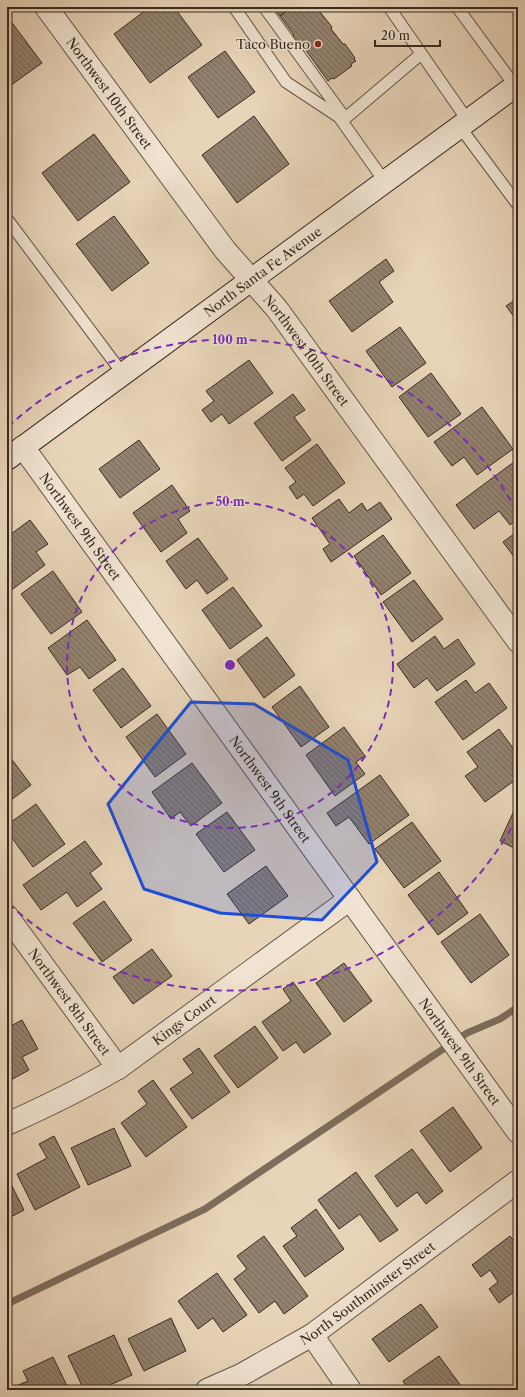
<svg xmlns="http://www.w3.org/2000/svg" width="525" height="1397" viewBox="0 0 525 1397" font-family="'Libre Caslon Text',serif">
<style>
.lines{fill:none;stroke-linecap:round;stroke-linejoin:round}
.stream{stroke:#7d6d5c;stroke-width:7}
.building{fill:url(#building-back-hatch);stroke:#372a20}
.lane-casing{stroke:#635446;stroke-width:13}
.street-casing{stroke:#635446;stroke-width:24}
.secondary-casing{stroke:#372a20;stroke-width:24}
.lane{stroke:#f0e3d1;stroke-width:11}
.street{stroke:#f0e3d1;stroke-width:22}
.secondary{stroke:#f0e3d1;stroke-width:22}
.marked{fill:#1d4ed8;fill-opacity:0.2;stroke:#1d4ed8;stroke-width:3;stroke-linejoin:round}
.ring{fill:none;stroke:#7b2cbf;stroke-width:2;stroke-dasharray:7 5}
.poi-dot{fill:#8f2418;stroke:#f0e3d1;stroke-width:1.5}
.labels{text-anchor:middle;stroke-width:3;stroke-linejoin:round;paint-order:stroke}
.poi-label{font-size:13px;fill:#372a20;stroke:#f0e3d1;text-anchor:end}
.street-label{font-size:13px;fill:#372a20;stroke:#f0e3d1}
.centre{fill:#7b2cbf;stroke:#f0e3d1;stroke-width:2}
.ring-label{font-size:12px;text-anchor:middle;font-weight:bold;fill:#7b2cbf;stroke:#f0e3d1;stroke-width:3;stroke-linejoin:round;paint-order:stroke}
</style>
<defs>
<pattern id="building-back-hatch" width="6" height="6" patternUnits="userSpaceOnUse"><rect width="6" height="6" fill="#93826f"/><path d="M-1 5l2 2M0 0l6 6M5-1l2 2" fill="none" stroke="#796b5b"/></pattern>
</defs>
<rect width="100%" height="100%" fill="#e8d4b8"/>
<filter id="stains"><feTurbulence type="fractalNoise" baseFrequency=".005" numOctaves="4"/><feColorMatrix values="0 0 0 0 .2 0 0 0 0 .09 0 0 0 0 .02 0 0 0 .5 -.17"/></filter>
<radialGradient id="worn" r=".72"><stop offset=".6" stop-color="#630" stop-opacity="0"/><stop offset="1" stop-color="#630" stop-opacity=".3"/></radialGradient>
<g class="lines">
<!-- stream -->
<path class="stream" d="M 7,1304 L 205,1209 L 467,1033 L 500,1019 L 518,1007"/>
</g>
<!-- building -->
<path class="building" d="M 150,7 L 174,7 L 202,45 L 150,83 L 114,34 Z
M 273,7 L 288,7 L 289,9 L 280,16 Z
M 292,7 L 316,7 L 332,27 L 331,29 L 343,44 L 345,44 L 355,58 L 354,59 L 356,61 L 351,64 L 352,66 L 334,79 L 332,78 L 328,81 L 305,49 L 300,52 L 289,38 L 294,35 L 280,16 Z
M 7,16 L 42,63 L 7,88 Z
M 225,51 L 255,92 L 218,118 L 188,77 Z
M 254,116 L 289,164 L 237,203 L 202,155 Z
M 94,134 L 130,182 L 78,221 L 42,173 Z
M 114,216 L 149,263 L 112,291 L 76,244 Z
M 386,259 L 394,271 L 379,282 L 393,302 L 352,332 L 329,301 Z
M 518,298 L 518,322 L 506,306 Z
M 400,327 L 426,363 L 392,387 L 366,351 Z
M 249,360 L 273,393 L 229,424 L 222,414 L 211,422 L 202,410 L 214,401 L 206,391 Z
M 431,373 L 461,414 L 428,437 L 399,397 Z
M 293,394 L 305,410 L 294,417 L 311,440 L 282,461 L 254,423 Z
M 482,407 L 513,449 L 477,475 L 464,457 L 452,466 L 434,442 Z
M 139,440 L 160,469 L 120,498 L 99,469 Z
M 317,444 L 345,483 L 313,506 L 304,494 L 297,499 L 289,487 L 296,482 L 285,468 Z
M 518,459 L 518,519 L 510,525 L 499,511 L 474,529 L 456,505 Z
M 172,485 L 190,511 L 178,519 L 187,533 L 161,552 L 133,513 Z
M 339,499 L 349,513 L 362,503 L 367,511 L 380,502 L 392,519 L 331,562 L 323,549 L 330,544 L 312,518 Z
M 30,520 L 48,544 L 36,552 L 45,565 L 10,591 L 7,587 L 7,537 Z
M 518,531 L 518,562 L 503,542 Z
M 383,535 L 411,573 L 381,595 L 354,556 Z
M 198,538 L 228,579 L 207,594 L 197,580 L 186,589 L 166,561 Z
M 53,571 L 82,612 L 51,634 L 21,594 Z
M 414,580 L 443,619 L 412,642 L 383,602 Z
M 233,587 L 262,626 L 230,649 L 202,610 Z
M 87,620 L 116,660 L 89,679 L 80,667 L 67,675 L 48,648 Z
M 435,636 L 444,649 L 458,639 L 475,664 L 437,691 L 427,678 L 414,688 L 397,664 Z
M 267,637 L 295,675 L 264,698 L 237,660 Z
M 123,668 L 151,706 L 121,728 L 93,690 Z
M 466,680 L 475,693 L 489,683 L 507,708 L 463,740 L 435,702 Z
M 300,686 L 329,727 L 301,747 L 272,707 Z
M 157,714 L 186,754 L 155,777 L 126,737 Z
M 344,727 L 365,756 L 356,762 L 365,774 L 335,796 L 306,755 Z
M 499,729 L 518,755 L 518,778 L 485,802 L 465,776 L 478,767 L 467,752 Z
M 7,753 L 31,785 L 7,803 Z
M 192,763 L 222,803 L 191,826 L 180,812 L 171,819 L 152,792 Z
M 380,775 L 409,815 L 369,844 L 349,817 L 336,826 L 327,813 Z
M 518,802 L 518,850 L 500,841 Z
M 36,804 L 65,844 L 33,867 L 7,831 L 7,825 Z
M 227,812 L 255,850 L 224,872 L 196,834 Z
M 412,822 L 441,861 L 404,888 L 375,849 Z
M 85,841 L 102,864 L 90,873 L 102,889 L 77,907 L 67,892 L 41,910 L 23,885 Z
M 266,866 L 288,896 L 249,924 L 227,894 Z
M 439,872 L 468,913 L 438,935 L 408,895 Z
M 104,901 L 132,940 L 102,962 L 73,923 Z
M 480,914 L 509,955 L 471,983 L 441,942 Z
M 152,949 L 172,976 L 133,1004 L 113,977 Z
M 344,963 L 372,1001 L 344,1022 L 316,983 Z
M 293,982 L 331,1034 L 304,1053 L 296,1042 L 283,1051 L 262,1022 L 291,1001 L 283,989 Z
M 22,1020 L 38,1049 L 22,1057 L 29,1070 L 7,1082 L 7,1028 Z
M 255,1026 L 278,1058 L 238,1088 L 214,1056 Z
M 199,1048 L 230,1092 L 192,1119 L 170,1089 L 193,1073 L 183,1059 Z
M 153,1080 L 187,1127 L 146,1157 L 121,1123 L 147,1104 L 138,1091 Z
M 453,1107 L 482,1148 L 450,1172 L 420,1131 Z
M 114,1128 L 131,1166 L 88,1185 L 71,1148 Z
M 54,1136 L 80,1187 L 35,1210 L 17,1174 L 47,1158 L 39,1144 Z
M 412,1149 L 443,1191 L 426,1204 L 417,1192 L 397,1207 L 375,1176 Z
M 356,1172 L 398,1230 L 380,1242 L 360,1214 L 339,1229 L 318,1200 Z
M 7,1176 L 24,1210 L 7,1219 Z
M 316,1209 L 344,1249 L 305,1277 L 283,1246 L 297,1236 L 291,1228 Z
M 264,1236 L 308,1296 L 284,1314 L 275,1301 L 259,1313 L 234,1279 L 247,1269 L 237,1256 Z
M 510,1236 L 518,1247 L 518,1289 L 499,1303 L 489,1289 L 498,1282 L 490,1270 L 481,1277 L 472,1265 Z
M 217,1273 L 247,1315 L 223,1332 L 213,1318 L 198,1329 L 178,1301 Z
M 421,1304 L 438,1327 L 389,1362 L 372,1339 Z
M 171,1318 L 186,1351 L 144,1371 L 128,1339 Z
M 114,1335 L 132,1375 L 99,1390 L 84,1390 L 68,1356 Z
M 439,1356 L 464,1390 L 409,1390 L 403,1381 Z
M 53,1357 L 69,1390 L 15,1390 L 14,1387 L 28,1381 L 23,1371 Z"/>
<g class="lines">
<!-- lane casing -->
<g class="lane-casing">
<path id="lane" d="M 234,7 L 286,82 L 339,117 L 385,182
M 264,7 L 345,118
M 389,7 L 468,121
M 457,7 L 515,86
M 342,121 L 421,54
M 460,127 L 518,205
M 7,219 L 123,374"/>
</g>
<!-- street casing -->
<g class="street-casing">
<g id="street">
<path id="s1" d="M 46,7 L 225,250 L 277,309 L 518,641"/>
<path id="s2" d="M 23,447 L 518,1132"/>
<path id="s3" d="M 7,916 L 118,1068"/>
<path id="s4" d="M 7,1124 C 45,1107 82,1089 118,1068 L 350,899"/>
<path d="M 312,1335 L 350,1390"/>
<path id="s5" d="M 207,1390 L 241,1375 L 312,1335 L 518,1181"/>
</g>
</g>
<!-- secondary casing -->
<g class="secondary-casing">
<g id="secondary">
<path id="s6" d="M 7,459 L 518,84"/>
</g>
</g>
<!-- lane -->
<use href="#lane" class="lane"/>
<!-- street -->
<use href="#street" class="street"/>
<!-- secondary -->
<use href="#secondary" class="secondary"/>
</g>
<!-- marked area -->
<path class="marked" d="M 191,702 L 254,704 L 348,760 L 377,862 L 322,920 L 220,913 L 144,889 L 108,804 Z"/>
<!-- distance rings -->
<g class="ring">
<circle cx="230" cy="665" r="163"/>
<path d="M517 818A325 325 0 0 1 8 903M8 427A325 325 0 0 1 517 512"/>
</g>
<!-- markers -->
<circle class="poi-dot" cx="318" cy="44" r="4"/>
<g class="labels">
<!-- poi labels -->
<g class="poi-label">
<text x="310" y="49">Taco Bueno</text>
</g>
<!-- street labels -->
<g class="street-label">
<text dy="5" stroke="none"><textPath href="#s1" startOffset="107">Northwest 10th Street</textPath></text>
<text dy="5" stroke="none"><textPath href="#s6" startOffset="317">North Santa Fe Avenue</textPath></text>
<text dy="5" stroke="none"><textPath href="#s1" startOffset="431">Northwest 10th Street</textPath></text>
<text dy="5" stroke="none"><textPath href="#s2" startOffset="98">Northwest 9th Street</textPath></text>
<text dy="5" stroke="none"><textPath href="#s2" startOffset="422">Northwest 9th Street</textPath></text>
<text dy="5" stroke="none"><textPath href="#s3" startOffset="106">Northwest 8th Street</textPath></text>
<text dy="5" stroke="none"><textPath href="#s4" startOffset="206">Kings Court</textPath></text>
<text dy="5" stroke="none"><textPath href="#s2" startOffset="746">Northwest 9th Street</textPath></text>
<text dy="5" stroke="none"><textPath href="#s5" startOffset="188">North Southminster Street</textPath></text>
</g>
</g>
<circle cx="230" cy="665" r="6" class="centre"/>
<g class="ring-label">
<text x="230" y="344">100 m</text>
<text x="230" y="506">50 m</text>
</g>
<!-- margin -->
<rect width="525" height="1397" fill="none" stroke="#e8d4b8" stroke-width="24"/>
<rect x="8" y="8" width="509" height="1381" fill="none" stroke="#372a20" stroke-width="2"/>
<rect x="12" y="12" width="501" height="1373" fill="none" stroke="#372a20"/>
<!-- scale -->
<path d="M375 40v6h65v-6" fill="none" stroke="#372a20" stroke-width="2"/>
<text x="381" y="40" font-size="12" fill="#372a20" stroke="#f0e3d1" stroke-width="3" paint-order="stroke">20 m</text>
<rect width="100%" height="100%" filter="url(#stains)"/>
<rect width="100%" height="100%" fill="url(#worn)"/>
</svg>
